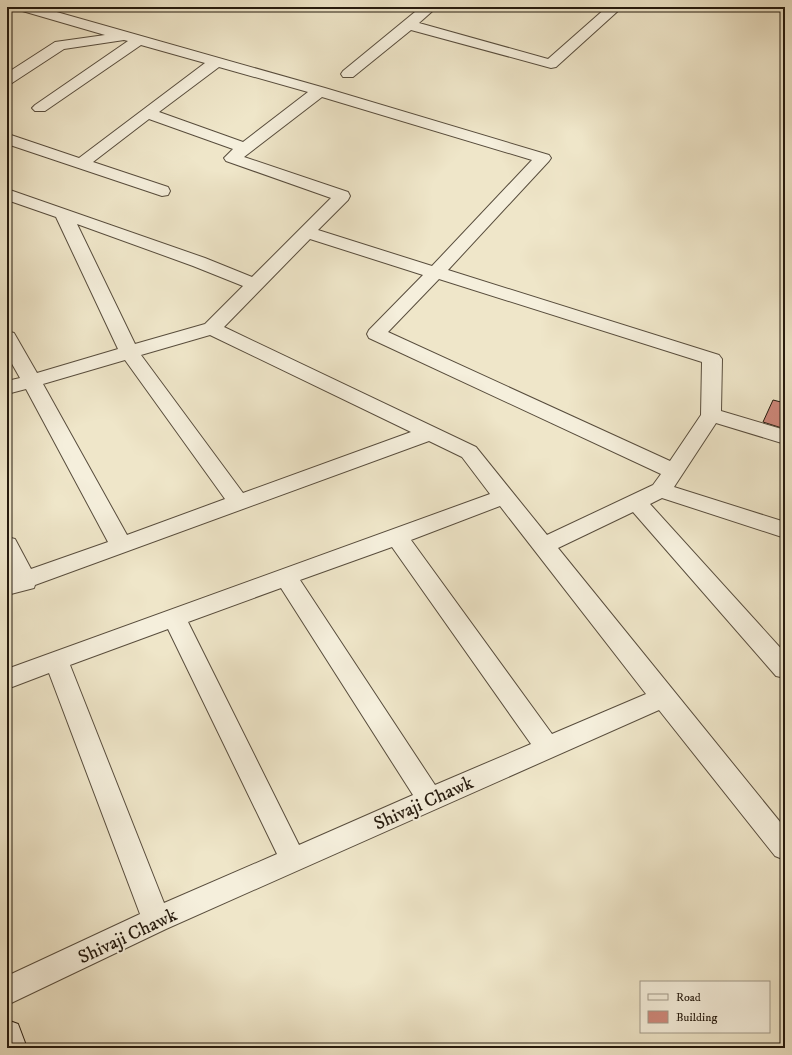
<svg xmlns="http://www.w3.org/2000/svg" width="792" height="1055" viewBox="0 0 792 1055" font-family="'IM FELL DW Pica',serif">
<style>
.building{fill:#cf897c;stroke:#251a0e}
.lines{fill:none;stroke-linecap:round;stroke-linejoin:round}
.minor-casing{stroke:#584d3d;stroke-width:2}
.secondary-casing{stroke:#251a0e;stroke-width:2}
.minor{fill:#f5efdc;fill-rule:evenodd}
.secondary{fill:#f5efdc;fill-rule:evenodd}
.labels{text-anchor:middle;stroke-width:4;stroke-linejoin:round;paint-order:stroke}
.near-street-label{font-size:19px;fill:#251a0e;stroke:#f5efdc}
</style>
<rect width="100%" height="100%" fill="#efe6c9"/>
<filter id="stains"><feTurbulence type="fractalNoise" baseFrequency=".005" numOctaves="4"/><feColorMatrix values="0 0 0 0 .2 0 0 0 0 .09 0 0 0 0 .02 0 0 0 .5 -.17"/></filter>
<radialGradient id="worn" r=".72"><stop offset=".6" stop-color="#630" stop-opacity="0"/><stop offset="1" stop-color="#630" stop-opacity=".3"/></radialGradient>
<!-- building -->
<path class="building" d="M 773,400 L 785,403 L 785,429 L 763,422 Z"/>
<g class="lines">
<!-- minor casing -->
<g class="minor-casing">
<path id="minor" d="M 17,7 L 39,7 L 325,88 L 549,155 L 551,158 L 549,161 L 448,270 L 719,355 L 722,359 L 721,411 L 785,430 L 785,444 L 716,423 L 674,487 L 785,522 L 785,538 L 662,498 L 650,504 L 785,653 L 785,678 L 776,676 L 633,512 L 558,548 L 785,828 L 785,860 L 775,856 L 659,710 L 166,929 L 7,1005 L 7,976 L 140,914 L 49,673 L 7,689 L 7,669 L 490,494 L 462,457 L 429,441 L 35,585 L 34,588 L 7,595 L 7,578 L 12,576 L 7,567 L 7,537 L 15,539 L 31,569 L 108,542 L 26,389 L 7,394 L 7,381 L 20,378 L 7,355 L 7,331 L 14,333 L 37,373 L 118,349 L 56,217 L 7,200 L 7,189 L 205,258 L 252,277 L 331,198 L 226,161 L 224,158 L 233,149 L 149,119 L 93,162 L 168,187 L 170,191 L 168,195 L 162,196 L 7,144 L 8,134 L 79,158 L 205,63 L 141,45 L 45,111 L 35,111 L 32,108 L 35,105 L 128,41 L 124,40 L 64,49 L 12,83 L 7,85 L 7,73 L 55,42 L 105,35 L 19,10 ZM 219,67 L 308,92 L 243,142 L 159,112 ZM 322,97 L 532,160 L 432,266 L 318,230 L 348,200 L 350,196 L 348,192 L 244,157 ZM 77,224 L 193,266 L 243,286 L 205,324 L 135,344 ZM 310,239 L 423,275 L 369,330 L 367,334 L 369,338 L 661,474 L 653,485 L 547,535 L 476,447 L 224,327 ZM 439,279 L 702,362 L 701,415 L 670,461 L 388,332 ZM 210,335 L 411,432 L 243,493 L 141,355 ZM 125,360 L 225,499 L 127,535 L 43,384 ZM 500,506 L 646,694 L 552,734 L 411,540 ZM 392,547 L 531,744 L 435,785 L 300,580 ZM 281,588 L 413,795 L 299,845 L 188,622 ZM 168,629 L 277,854 L 164,903 L 70,665 Z
M 421,7 L 437,7 L 419,23 L 548,59 L 607,7 L 617,7 L 619,10 L 556,67 L 551,68 L 411,30 L 353,77 L 343,77 L 341,74 L 343,71 Z"/>
</g>
<!-- secondary casing -->
<g class="secondary-casing">
<path id="secondary" d="M 7,1020 L 18,1024 L 27,1048 L 7,1048 Z"/>
</g>
<!-- minor -->
<use href="#minor" class="minor"/>
<!-- secondary -->
<use href="#secondary" class="secondary"/>
</g>
<g class="labels">
<!-- near-street labels -->
<g class="near-street-label">
<text transform="translate(423 802) rotate(-24)" y="7">Shivaji Chawk</text>
<text transform="translate(127 935) rotate(-25)" y="7">Shivaji Chawk</text>
</g>
</g>
<!-- margin -->
<rect width="792" height="1055" fill="none" stroke="#efe6c9" stroke-width="24"/>
<rect x="8" y="8" width="776" height="1039" fill="none" stroke="#251a0e" stroke-width="2"/>
<rect x="12" y="12" width="768" height="1031" fill="none" stroke="#251a0e"/>
<!-- legend -->
<rect x="640" y="981" width="130" height="52" fill="#f5efdc" stroke="#a29a8a"/>
<rect x="648" y="994" width="20" height="6" fill="#f5efdc" stroke="#a29a8a"/>
<text x="676" y="1001" font-size="12" fill="#251a0e">Road</text>
<rect x="648" y="1011" width="20" height="12" fill="#cf897c" stroke="#a29a8a"/>
<text x="676" y="1021" font-size="12" fill="#251a0e">Building</text>
<rect width="100%" height="100%" filter="url(#stains)"/>
<rect width="100%" height="100%" fill="url(#worn)"/>
</svg>
